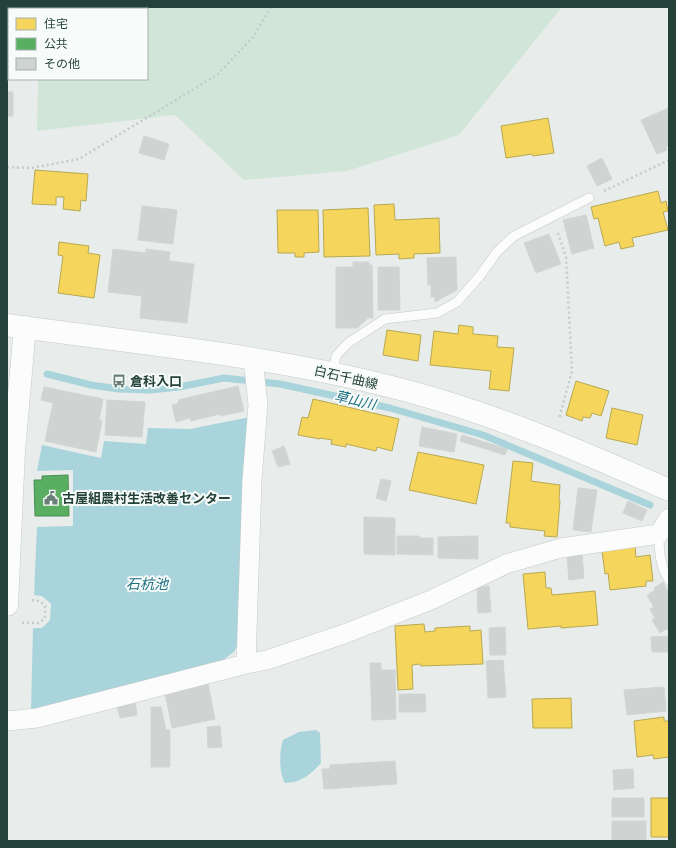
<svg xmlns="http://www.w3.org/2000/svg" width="676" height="848" viewBox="0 0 676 848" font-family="'Space Grotesk','Noto Sans JP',sans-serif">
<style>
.green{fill:#d1e6d8}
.water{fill:#a9d4db}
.homes{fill:#f6d55c;stroke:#b7a952}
.public{fill:#5aae61;stroke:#4a8e55}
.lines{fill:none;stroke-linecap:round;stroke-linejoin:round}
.stream{stroke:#a9d4db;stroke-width:7}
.building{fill:#cfd4d2;stroke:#d1d6d4}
.lane-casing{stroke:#c5cac8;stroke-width:10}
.street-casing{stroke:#c5cac8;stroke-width:20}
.secondary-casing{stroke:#c3cbc8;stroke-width:23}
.path{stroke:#c3ccca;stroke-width:2.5;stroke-dasharray:2 3;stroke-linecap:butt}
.lane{stroke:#fcfcfc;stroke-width:9}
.street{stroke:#fcfcfc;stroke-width:19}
.secondary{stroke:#fcfcfc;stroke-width:22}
.labels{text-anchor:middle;stroke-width:4;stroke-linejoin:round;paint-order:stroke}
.street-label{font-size:13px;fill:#24423a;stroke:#f7fbf9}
.poi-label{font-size:13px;font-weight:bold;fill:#24423a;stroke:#f7fbf9;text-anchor:start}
.water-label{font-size:14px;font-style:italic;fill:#1c6f80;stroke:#f7fbf9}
</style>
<rect width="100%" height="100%" fill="#e8edeb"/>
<!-- green -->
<path class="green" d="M 41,7 L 562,7 L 459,135 L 347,171 L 244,180 L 175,115 L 37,131 L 38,79 L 147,79 L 147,9 L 41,9 Z"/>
<!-- water -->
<path class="water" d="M 250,417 L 239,643 L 234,652 L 223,660 L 37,711 L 31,710 L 33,628 L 42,628 L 50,620 L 51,604 L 42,596 L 34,595 L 37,527 L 73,526 L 73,470 L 37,471 L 42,445 L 101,458 L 104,441 L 146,444 L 148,428 L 190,429 Z
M 316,730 L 320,733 L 321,763 C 311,774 301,783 285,783 C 279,774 279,751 283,740 L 299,732 Z"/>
<!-- homes -->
<path class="homes" d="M 548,118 L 554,153 L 533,156 L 532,154 L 506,158 L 501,126 Z
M 35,170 L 88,174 L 86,201 L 81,200 L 80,211 L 63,209 L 64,197 L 56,197 L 56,205 L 32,204 Z
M 658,191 L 661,203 L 666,201 L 668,211 L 663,212 L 668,230 L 632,238 L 634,246 L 621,249 L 619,242 L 605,246 L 598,218 L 594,219 L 591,207 Z
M 394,204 L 395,220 L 439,218 L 440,253 L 414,254 L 414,258 L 399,259 L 399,254 L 376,255 L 374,205 Z
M 368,208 L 370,256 L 324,257 L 323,210 Z
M 277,210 L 318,210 L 319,252 L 304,253 L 304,257 L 295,257 L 295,253 L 278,253 Z
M 59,242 L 89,246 L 88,253 L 100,255 L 94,298 L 58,293 L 63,256 L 58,255 Z
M 459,325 L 473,327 L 473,334 L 498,336 L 497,347 L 514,348 L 509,391 L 489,389 L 491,371 L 430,365 L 434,331 L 458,334 Z
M 387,330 L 421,335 L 418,361 L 383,355 Z
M 576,381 L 609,391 L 601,416 L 592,413 L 590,418 L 583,417 L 582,421 L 566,415 Z
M 313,399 L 399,419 L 392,451 L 377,447 L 376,451 L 346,444 L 346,447 L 331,444 L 332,440 L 320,438 L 320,439 L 298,435 L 302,417 L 308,418 Z
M 612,408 L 643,415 L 637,445 L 606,438 Z
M 418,452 L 484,465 L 476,504 L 409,490 Z
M 513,461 L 533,463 L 531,481 L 560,485 L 559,500 L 560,501 L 557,537 L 544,536 L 545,531 L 510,527 L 510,523 L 506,523 Z
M 635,547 L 636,557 L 650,555 L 653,581 L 646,581 L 646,586 L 610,590 L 608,573 L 605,574 L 602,551 Z
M 545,572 L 546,588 L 551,588 L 552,595 L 595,591 L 598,625 L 561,628 L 561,626 L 528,629 L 523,574 Z
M 424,624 L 425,632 L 435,631 L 435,628 L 470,626 L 470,631 L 481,630 L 483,664 L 421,666 L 420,664 L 412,665 L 413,689 L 398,690 L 395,626 Z
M 571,698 L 572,728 L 533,728 L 532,699 Z
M 664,717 L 664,721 L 669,721 L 669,757 L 654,759 L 653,755 L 637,757 L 634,721 Z
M 651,798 L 669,798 L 669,837 L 651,837 Z"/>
<!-- public -->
<path class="public" d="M 68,475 L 69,516 L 35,516 L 34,480 L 42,480 L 42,476 Z"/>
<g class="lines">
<!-- stream -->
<path class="stream" d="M 47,374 L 91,385 L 119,389 L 150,390 L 179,387 L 224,378 L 280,384 L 390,408 L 483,435 L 650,505"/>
</g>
<!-- building -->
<path class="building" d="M 7,92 L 13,92 L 13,116 L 7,116 Z
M 669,108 L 669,145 L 666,147 L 667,150 L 657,154 L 641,120 Z
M 144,136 L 169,144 L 164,160 L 139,153 Z
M 602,158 L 612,179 L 597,186 L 587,166 Z
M 142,206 L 177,210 L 173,244 L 138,240 Z
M 586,215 L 594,248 L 572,254 L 563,220 Z
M 549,234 L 561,264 L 536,273 L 524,243 Z
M 113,249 L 146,253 L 146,249 L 170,252 L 169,261 L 194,264 L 187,323 L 140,318 L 142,296 L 108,292 Z
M 456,257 L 457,290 L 435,302 L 435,297 L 431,297 L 431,285 L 428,285 L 427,258 Z
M 353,262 L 369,262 L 369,265 L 372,265 L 373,318 L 368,318 L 357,328 L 336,328 L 336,267 L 353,267 Z
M 378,267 L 399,267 L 400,310 L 378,310 Z
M 238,386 L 244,411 L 221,416 L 220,414 L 191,421 L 190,418 L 176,422 L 172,405 L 179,403 L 178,400 Z
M 44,387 L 103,399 L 99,420 L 102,421 L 96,452 L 45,441 L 53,403 L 41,400 Z
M 107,400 L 145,402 L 142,437 L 105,435 Z
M 422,427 L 457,434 L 454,452 L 419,446 Z
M 462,435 L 507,449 L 505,455 L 460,441 Z
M 284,446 L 290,464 L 278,467 L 272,451 Z
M 381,479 L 391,481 L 386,501 L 376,498 Z
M 578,488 L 597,490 L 591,532 L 573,530 Z
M 628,501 L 647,510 L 642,521 L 623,513 Z
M 364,517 L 395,518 L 395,555 L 364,554 Z
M 397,536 L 419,536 L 419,538 L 433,538 L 433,555 L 397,554 Z
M 478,536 L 478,559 L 438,558 L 438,537 Z
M 582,554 L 584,578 L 569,580 L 567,556 Z
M 663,582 L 669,593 L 669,631 L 666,629 L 660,633 L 652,620 L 655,618 L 650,609 L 654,607 L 647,595 L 655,590 L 654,588 Z
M 489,586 L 491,612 L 478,613 L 477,587 Z
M 505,627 L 506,655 L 490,655 L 489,628 Z
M 669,636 L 669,652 L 652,652 L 651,637 Z
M 503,660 L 506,697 L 488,698 L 486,661 Z
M 370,663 L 381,663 L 381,670 L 395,670 L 396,719 L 372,720 Z
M 202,683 L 202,686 L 208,684 L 215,719 L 172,728 L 165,693 L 192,688 L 191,685 Z
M 664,687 L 666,711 L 627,715 L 624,690 Z
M 399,694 L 425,694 L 426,712 L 399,712 Z
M 135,702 L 137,715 L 120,718 L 117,706 Z
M 151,707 L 161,707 L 166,730 L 170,730 L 170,767 L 151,767 Z
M 220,726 L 222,747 L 208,748 L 207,727 Z
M 395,761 L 397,784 L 324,789 L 322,769 L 330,769 L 330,765 Z
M 633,769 L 634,788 L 614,790 L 613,770 Z
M 612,798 L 644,798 L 644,817 L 612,817 Z
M 612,821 L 646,821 L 646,841 L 612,841 Z"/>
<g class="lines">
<!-- lane casing -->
<g class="lane-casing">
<path id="lane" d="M 333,373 L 336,356 L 348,343 L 385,319 L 437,313 L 457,302 L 479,277 L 497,252 L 514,236 L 589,198
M 659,534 C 659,550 660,567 669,580"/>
</g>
<!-- street casing -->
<g class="street-casing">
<path id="street" d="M 246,664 L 252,480 L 258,405 L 253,359
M 7,721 L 37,718 L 246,664 L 267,660 L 344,634 L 431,600 L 506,564 L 561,548 L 659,534 L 669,518"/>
</g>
<!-- secondary casing -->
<g class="secondary-casing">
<path id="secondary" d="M 7,325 C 142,344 279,356 411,392 C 500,416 585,453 669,490
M 7,605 L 14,451 L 25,327"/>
</g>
<!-- path -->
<path class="path" d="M 7,167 L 32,168 L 79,159 L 217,75 L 253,37 L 271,7
M 604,191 L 669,160
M 558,233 L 566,257 L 572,371 L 559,419
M 22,623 L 39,623 L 45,618 L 45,606 L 40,601 L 31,600"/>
<!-- lane -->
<use href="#lane" class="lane"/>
<!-- street -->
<use href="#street" class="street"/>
<!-- secondary -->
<use href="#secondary" class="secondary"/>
</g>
<!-- icons -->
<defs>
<g id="bus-bare" transform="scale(1.08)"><path d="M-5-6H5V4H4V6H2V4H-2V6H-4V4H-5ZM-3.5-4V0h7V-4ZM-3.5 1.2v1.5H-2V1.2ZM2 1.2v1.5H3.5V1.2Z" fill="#697e78" stroke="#f7fbf9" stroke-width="2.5" paint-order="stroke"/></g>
<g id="civic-bare" transform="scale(1.08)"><path d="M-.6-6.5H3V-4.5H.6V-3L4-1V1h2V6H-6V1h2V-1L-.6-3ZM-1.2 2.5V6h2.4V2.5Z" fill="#697e78" stroke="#f7fbf9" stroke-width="2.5" paint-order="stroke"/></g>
</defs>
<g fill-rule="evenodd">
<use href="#bus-bare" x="119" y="381"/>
<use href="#civic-bare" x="51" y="498"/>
</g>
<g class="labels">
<!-- street labels -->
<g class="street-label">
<text transform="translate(346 377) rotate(13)" y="5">白石千曲線</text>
</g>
<!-- poi labels -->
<g class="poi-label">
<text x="130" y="386">倉科入口</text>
<text x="62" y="503">古屋組農村生活改善センター</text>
</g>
<!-- water labels -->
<g class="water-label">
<text transform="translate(355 400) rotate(13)" y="5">草山川</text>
<text x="147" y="589">石杭池</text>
</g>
</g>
<!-- border -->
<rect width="676" height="848" fill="none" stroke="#24423a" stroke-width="16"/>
<!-- legend -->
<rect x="8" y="8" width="140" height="72" fill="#f7fbf9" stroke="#a3b1ad"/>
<rect x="16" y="18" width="20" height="12" fill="#f6d55c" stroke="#a3b1ad"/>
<text x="44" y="28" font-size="12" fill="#24423a">住宅</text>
<rect x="16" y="38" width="20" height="12" fill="#5aae61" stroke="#a3b1ad"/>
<text x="44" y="48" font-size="12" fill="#24423a">公共</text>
<rect x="16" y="58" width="20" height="12" fill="#cfd4d2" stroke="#a3b1ad"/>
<text x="44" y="68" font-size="12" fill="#24423a">その他</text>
</svg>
